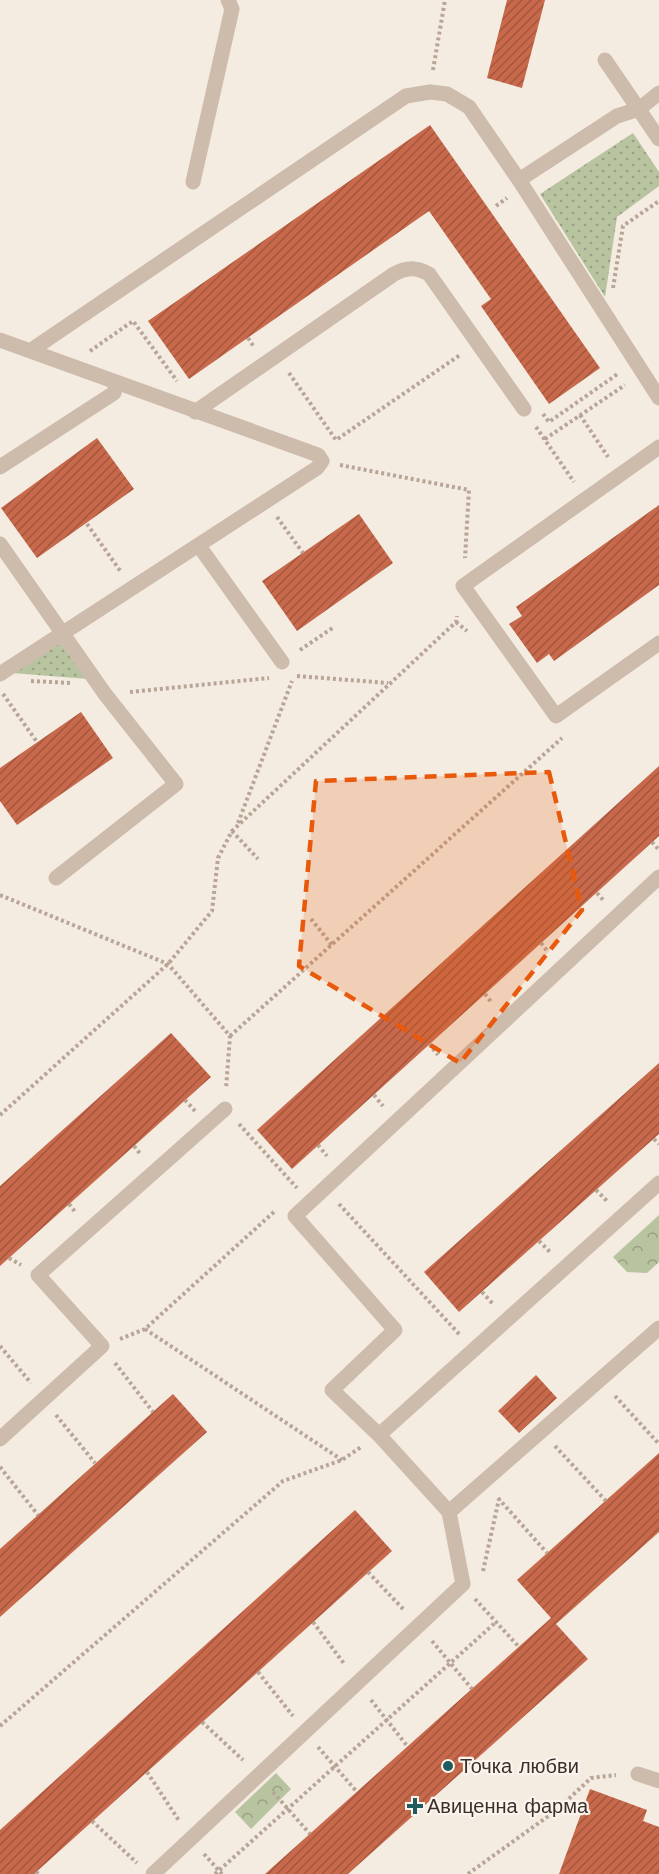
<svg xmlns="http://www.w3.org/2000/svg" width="659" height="1874" viewBox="0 0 659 1874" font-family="'Work Sans',sans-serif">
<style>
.grass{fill:url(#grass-dots)}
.forest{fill:url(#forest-crowns)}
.building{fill:url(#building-hatch)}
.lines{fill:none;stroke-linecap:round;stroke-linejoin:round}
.path{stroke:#b9a596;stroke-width:4;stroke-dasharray:3 3;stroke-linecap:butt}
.service{stroke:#cdbbac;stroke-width:15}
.marked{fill:#e8590c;fill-opacity:0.2;stroke:#e8590c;stroke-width:4.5;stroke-dasharray:12 8;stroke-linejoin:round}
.poi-dot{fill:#1f5a5e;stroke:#fbf5ee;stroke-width:2}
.labels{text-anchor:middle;stroke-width:4.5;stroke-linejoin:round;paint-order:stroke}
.poi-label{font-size:20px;fill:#3b302b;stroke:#fbf5ee;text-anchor:start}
</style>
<defs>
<pattern id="grass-dots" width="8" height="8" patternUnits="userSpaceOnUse" patternTransform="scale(1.5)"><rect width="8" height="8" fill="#b8c4a0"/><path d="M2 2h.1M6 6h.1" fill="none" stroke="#97a083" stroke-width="1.8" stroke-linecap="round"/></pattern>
<pattern id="forest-crowns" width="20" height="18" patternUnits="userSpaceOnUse" patternTransform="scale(1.5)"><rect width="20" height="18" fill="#b8c4a0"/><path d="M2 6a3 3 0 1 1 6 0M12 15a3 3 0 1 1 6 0" fill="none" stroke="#97a083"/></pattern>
<pattern id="building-hatch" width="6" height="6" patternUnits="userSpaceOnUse" patternTransform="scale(1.5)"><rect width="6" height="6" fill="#c8694b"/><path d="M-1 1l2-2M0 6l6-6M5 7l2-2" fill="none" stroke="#a4573f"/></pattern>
</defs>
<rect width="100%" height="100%" fill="#f4ebe1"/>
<!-- grass -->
<path class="grass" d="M 633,133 L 659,172 L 659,186 L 617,217 L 605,297 L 540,194 Z
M 60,643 L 88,679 L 12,673 Z"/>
<!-- forest -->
<path class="forest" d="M 659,1215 L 659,1262 L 647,1273 L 627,1272 L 613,1257 Z
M 276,1773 L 291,1789 L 251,1829 L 235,1812 Z"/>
<!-- building -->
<path class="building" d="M 507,0 L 545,0 L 522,88 L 487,78 Z
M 430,125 L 600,368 L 549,404 L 481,306 L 491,299 L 429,211 L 189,379 L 148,321 Z
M 97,438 L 134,489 L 37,558 L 1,508 Z
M 659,505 L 659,585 L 554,661 L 549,654 L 537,663 L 509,624 L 522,616 L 516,607 Z
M 359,514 L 393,563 L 297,631 L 262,581 Z
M 81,712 L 113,758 L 17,825 L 0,801 L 0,768 Z
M 659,766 L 659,836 L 292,1169 L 257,1130 Z
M 171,1033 L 211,1077 L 0,1266 L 0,1186 Z
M 659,1063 L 659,1134 L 459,1312 L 424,1272 Z
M 536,1375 L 557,1398 L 519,1433 L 498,1411 Z
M 173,1394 L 207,1432 L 0,1617 L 0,1549 Z
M 659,1453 L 659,1532 L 556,1624 L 588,1659 L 348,1874 L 265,1874 L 551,1618 L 517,1580 Z
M 355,1510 L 392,1551 L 34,1874 L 0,1874 L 0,1830 Z
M 590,1789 L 647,1810 L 643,1821 L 659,1827 L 659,1874 L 559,1874 Z"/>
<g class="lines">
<!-- path -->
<path class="path" d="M 433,70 L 445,0
M 496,206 L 507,198
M 613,288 L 623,226 L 659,201
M 248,338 L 254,347
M 90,351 L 133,321 L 177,381
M 289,373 L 336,440 L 460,355
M 543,414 L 549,422 L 619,373
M 580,415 L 608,457
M 536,427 L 574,482
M 545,439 L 625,385
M 340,465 L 469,490 L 465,558
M 277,517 L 303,553
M 87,524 L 121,572
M 456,622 L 467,631
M 300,650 L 334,627
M 297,676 L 388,683
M 31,681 L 71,683
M 130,692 L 269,678
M 3,694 L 37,742
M 238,823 L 292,681
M 232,831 L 258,859
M 652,842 L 659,850
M 597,893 L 604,901
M 0,895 L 168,964 L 230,1036 L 226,1089
M 311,919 L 332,945
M 541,943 L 548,952
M 485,994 L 492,1003
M 230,1036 L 562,738
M 429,1044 L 438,1055
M 374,1095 L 383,1106
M 185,1100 L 195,1111
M 0,1115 L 168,964 L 212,911 L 218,858 L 232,831 L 456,622 L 457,616
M 239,1124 L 297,1188
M 654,1139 L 659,1144
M 318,1145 L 327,1156
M 134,1146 L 141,1155
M 596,1190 L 608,1202
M 69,1204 L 76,1213
M 339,1204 L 460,1335
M 539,1241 L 551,1253
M 9,1258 L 21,1265
M 482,1292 L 493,1304
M 145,1329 L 342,1460
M 120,1339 L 145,1329 L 275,1211
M 0,1346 L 31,1383
M 115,1363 L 153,1412
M 615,1396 L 659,1444
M 56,1415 L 95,1463
M 555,1446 L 606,1501
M 0,1467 L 38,1515
M 498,1498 L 547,1553
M 483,1571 L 499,1499
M 368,1572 L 405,1611
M 475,1599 L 519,1647
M 313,1622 L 345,1665
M 432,1641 L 472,1689
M 258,1672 L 293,1716
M 371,1700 L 408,1747
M 202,1722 L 243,1760
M 0,1726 L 283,1481 L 342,1460 L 361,1447
M 318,1747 L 357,1792
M 147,1772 L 180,1822
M 273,1792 L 310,1834
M 92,1821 L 137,1863
M 204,1854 L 222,1874
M 36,1872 L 39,1874
M 215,1874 L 496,1622
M 468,1874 L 558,1809 L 591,1778 L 616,1775"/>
<!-- service -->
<path class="service" d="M 605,60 L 659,139
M 519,180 L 617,116 L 639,109 L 659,93
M 193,182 L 232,9 L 228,0
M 0,340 L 318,455 L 322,461 L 317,468 L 0,674
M 30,351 L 406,96 L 430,92 L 447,94 L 469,107 L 519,180 L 659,398
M 195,412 L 394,274 C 407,267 416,267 429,274 L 524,409
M 659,447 L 463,586 L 556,716 L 659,643
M 0,467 L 114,393 L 116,384
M 0,544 L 105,694 L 176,784 L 56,878
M 199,546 L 282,662
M 379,1435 L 332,1390 L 395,1330 L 295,1216 L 659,877
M 0,1439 L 102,1346 L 38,1275 L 225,1109
M 449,1512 L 379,1435 L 659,1183
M 638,1774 L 659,1781
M 153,1874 L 463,1584 L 449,1512 L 659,1328"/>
</g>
<!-- marked area -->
<path class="marked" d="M 549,772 L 582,910 L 460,1063 L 299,966 L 316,781 Z"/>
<!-- markers -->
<g class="poi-dot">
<circle cx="448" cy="1766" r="6"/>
<path d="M412 1797h6v6h6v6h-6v6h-6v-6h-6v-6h6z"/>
</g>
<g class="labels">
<!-- poi labels -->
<g class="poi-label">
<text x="460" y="1773">Точка любви</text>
<text x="427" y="1813">Авиценна фарма</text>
</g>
</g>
</svg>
